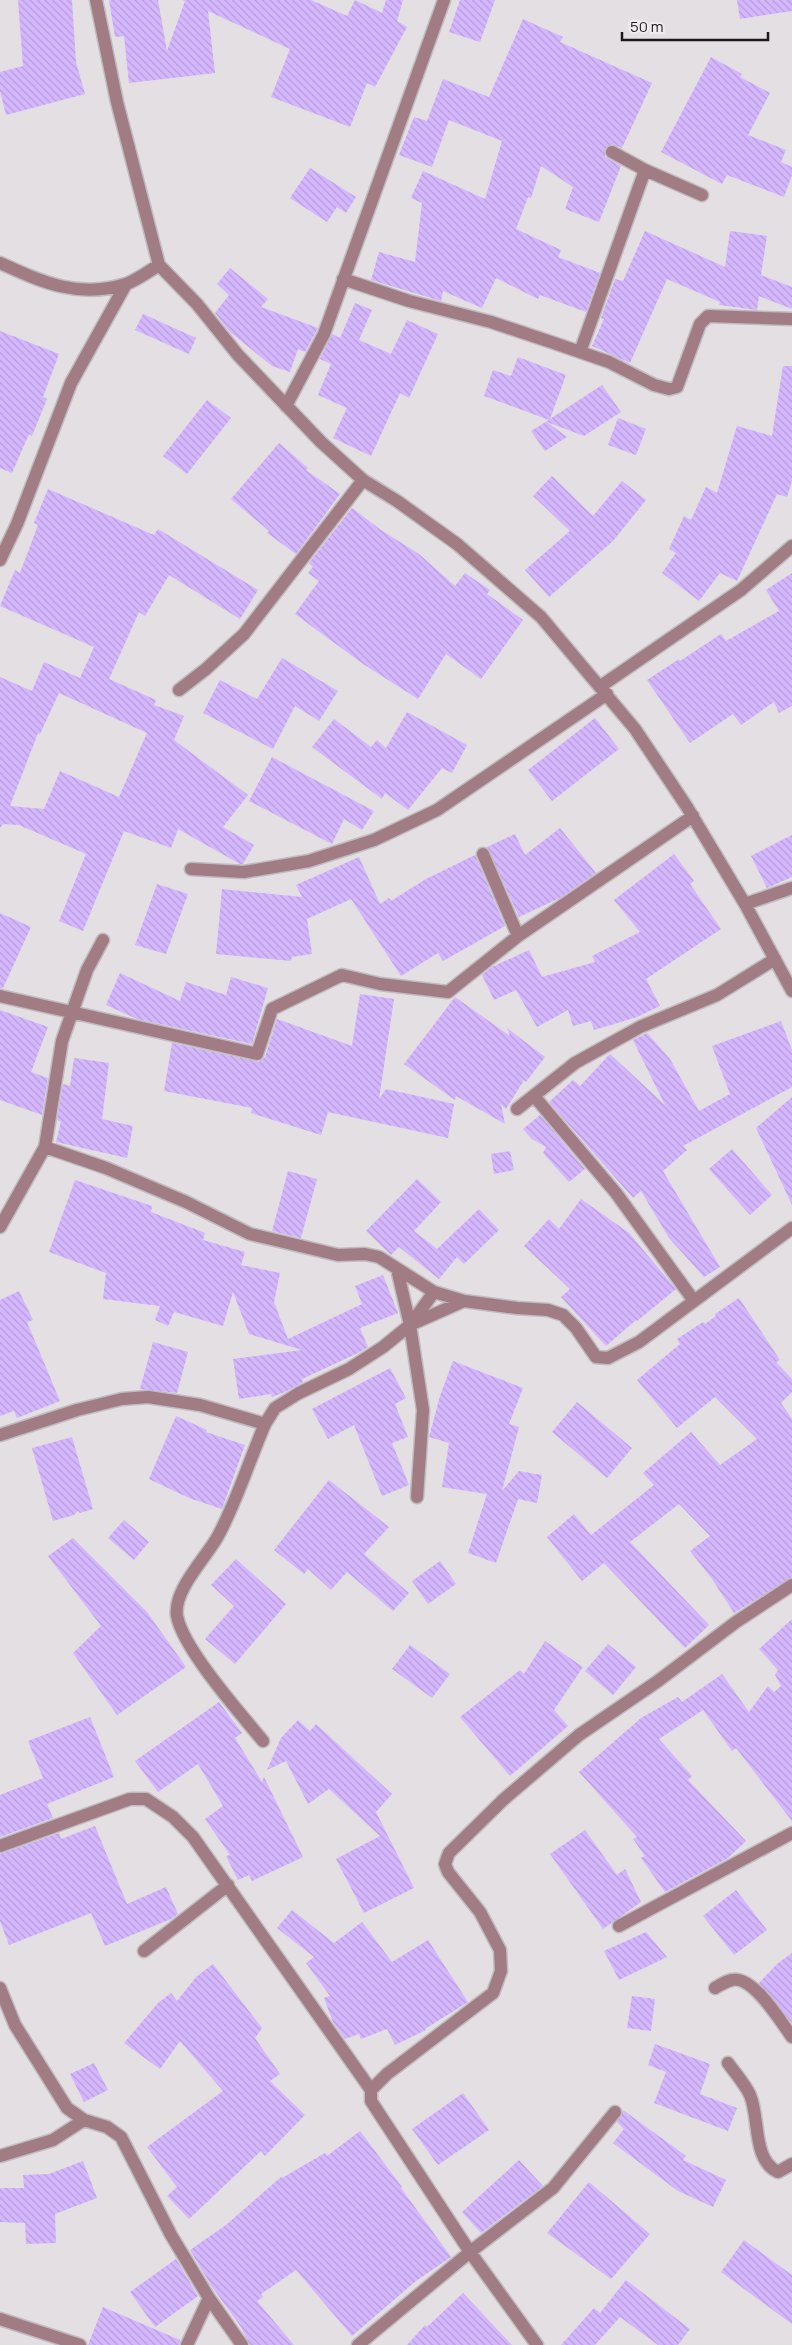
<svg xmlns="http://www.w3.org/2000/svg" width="792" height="2345" viewBox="0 0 792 2345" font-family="Manrope,sans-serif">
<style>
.building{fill:url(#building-back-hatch);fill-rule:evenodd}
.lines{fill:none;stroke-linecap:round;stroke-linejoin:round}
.minor-casing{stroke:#bfbbbe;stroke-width:15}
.minor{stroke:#a17c84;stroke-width:12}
</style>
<defs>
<pattern id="building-back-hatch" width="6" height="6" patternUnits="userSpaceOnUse" patternTransform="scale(1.25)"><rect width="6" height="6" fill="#d5b7ff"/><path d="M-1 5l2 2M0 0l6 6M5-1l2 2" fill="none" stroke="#b69dda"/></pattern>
</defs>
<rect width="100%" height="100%" fill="#e3dfe2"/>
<!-- building -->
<path class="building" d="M 18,0 L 72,0 L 76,62 L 85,94 L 6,115 L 0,91 L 0,72 L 23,66 Z
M 109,0 L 158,0 L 167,51 L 185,1 L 182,0 L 311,0 L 347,16 L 355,0 L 382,13 L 386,0 L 403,0 L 397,21 L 407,27 L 375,87 L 367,83 L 350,127 L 271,97 L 290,49 L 208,11 L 215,73 L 129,83 L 124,36 L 115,37 Z
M 460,0 L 495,0 L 480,42 L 449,32 Z
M 737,0 L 792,0 L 792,11 L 740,19 Z
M 523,19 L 563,37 L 560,42 L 652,83 L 622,148 L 612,144 L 605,149 L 605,157 L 621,166 L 599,222 L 565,209 L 573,187 L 541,166 L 531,198 L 528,197 L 516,229 L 561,250 L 558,257 L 600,273 L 586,312 L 540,295 L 538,299 L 496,278 L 482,308 L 443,291 L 441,301 L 371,280 L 379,252 L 415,262 L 422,203 L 411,198 L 423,171 L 485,199 L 502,141 L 449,120 L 432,167 L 399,155 L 414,117 L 427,121 L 443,79 L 489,97 Z
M 711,57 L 742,74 L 740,77 L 770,93 L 748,135 L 786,150 L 781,162 L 792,167 L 792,175 L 784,197 L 727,175 L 722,184 L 661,152 Z
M 310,168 L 356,197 L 346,213 L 337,207 L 327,222 L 290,198 Z
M 645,231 L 725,267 L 730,231 L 767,236 L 761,275 L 792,287 L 792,309 L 759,296 L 757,310 L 719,305 L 720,302 L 667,279 L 630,363 L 592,346 L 604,319 L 601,318 L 615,279 L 623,281 Z
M 230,268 L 268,299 L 261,307 L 318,328 L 305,352 L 298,349 L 290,372 L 272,366 L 230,332 L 215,313 L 229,295 L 217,284 Z
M 355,303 L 372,310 L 359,340 L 391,354 L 407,320 L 438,334 L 409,398 L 400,393 L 371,456 L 333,438 L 347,408 L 318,395 L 331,364 L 320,359 L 332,334 L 340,338 Z
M 143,314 L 196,338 L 189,354 L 135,330 Z
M 0,331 L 59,354 L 43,397 L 47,399 L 32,436 L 29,434 L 12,473 L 0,468 Z
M 518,357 L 566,375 L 550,419 L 602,385 L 621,412 L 584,436 L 547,422 L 567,437 L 545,451 L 531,431 L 549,420 L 484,396 L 493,370 L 511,376 Z
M 783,366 L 792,366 L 792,481 L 787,497 L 777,494 L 737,581 L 720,573 L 699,601 L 662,573 L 676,553 L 669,549 L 684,516 L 691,520 L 706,487 L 717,493 L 737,426 L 772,436 Z
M 207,400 L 231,418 L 187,474 L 163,456 Z
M 618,418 L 646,429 L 636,455 L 608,445 Z
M 279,443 L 308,468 L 306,470 L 340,494 L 296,554 L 267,533 L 269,531 L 231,499 Z
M 552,476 L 593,516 L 622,481 L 646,500 L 613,541 L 549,597 L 525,570 L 570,531 L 533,496 Z
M 48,489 L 154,535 L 158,529 L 258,590 L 240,619 L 169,575 L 145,616 L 139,612 L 109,679 L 156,700 L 154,705 L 184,716 L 174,740 L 248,795 L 223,827 L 254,845 L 243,864 L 240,864 L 178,829 L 171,848 L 124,831 L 83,931 L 59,921 L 86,854 L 19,825 L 3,824 L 0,828 L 0,677 L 32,691 L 44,662 L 80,678 L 94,647 L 0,606 L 15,570 L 20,573 L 38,525 L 34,523 ZM 59,693 L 147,733 L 119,797 L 60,771 L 44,809 L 10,806 L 38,733 L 40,734 Z
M 352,508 L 381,530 L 419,554 L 455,586 L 465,573 L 490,590 L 487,594 L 523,620 L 481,679 L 446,654 L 418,699 L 363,664 L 295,614 L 319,581 L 308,573 L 313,567 L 309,563 Z
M 792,573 L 792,706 L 779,713 L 774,702 L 741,725 L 733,714 L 690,743 L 647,680 L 679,659 L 680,661 L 721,634 L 726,641 L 779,611 L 766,590 Z
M 282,658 L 338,691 L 319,721 L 295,706 L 273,749 L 203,713 L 220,680 L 257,699 Z
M 407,712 L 467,745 L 452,773 L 442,768 L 408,810 L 385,793 L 382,799 L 312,747 L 334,719 L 371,747 L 377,740 L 386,748 Z
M 595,718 L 619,749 L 552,801 L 528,770 Z
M 272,757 L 374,811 L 362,830 L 344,819 L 332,844 L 249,801 Z
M 560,828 L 596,873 L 560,898 L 519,917 L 487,847 L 515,834 L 525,855 Z
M 792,835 L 792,877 L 767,888 L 751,856 Z
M 674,854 L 694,881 L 690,884 L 721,929 L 646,979 L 660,1006 L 637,1017 L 594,1030 L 591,1021 L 573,1026 L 568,1010 L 537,1027 L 516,990 L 494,1000 L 482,975 L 492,967 L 529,950 L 542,977 L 595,962 L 592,956 L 640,932 L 614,900 Z
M 475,855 L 505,926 L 443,961 L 438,953 L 401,976 L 351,899 L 307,919 L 312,954 L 292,957 L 291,961 L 216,954 L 222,889 L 302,897 L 296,885 L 359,857 L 380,904 L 389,898 L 391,901 L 426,879 Z
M 157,884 L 188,894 L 166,954 L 135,945 Z
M 0,913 L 31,927 L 3,988 L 0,988 Z
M 120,973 L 180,1001 L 186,982 L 226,995 L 231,977 L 268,988 L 252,1044 L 137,1019 L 106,1005 Z
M 360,994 L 394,999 L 379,1099 L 386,1089 L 454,1104 L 448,1138 L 328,1112 L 321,1135 L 251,1113 L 252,1108 L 164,1091 L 172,1043 L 259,1062 L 265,1057 L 277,1019 L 352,1046 Z
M 455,997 L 510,1036 L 507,1028 L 545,1057 L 526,1082 L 524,1080 L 506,1109 L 501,1104 L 505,1124 L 456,1096 L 455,1100 L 404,1064 Z
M 0,1010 L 48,1027 L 31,1072 L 48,1078 L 42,1115 L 0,1100 Z
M 781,1021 L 792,1050 L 792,1087 L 683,1146 L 687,1150 L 663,1171 L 720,1267 L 704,1277 L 669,1238 L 641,1191 L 633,1198 L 549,1102 L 573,1080 L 580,1086 L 610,1054 L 665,1105 L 633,1040 L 647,1033 L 670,1059 L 699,1111 L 730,1094 L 712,1046 Z
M 74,1058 L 109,1063 L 102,1119 L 133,1126 L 127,1158 L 56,1142 L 61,1122 L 57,1120 L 63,1084 L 70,1086 Z
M 792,1097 L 792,1205 L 756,1128 Z
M 540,1115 L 585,1169 L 569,1182 L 543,1153 L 546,1147 L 532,1139 L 523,1129 Z
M 732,1149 L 772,1195 L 750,1215 L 709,1169 Z
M 510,1151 L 514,1170 L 494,1174 L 491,1154 Z
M 288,1171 L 317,1179 L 301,1238 L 272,1231 Z
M 417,1179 L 441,1202 L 414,1231 L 437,1249 L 479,1209 L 499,1230 L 464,1264 L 457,1257 L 439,1279 L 399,1247 L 391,1255 L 366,1231 Z
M 75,1180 L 152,1206 L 151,1212 L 205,1233 L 203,1240 L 245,1252 L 241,1265 L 280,1273 L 274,1302 L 288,1339 L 362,1304 L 355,1286 L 383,1275 L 398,1313 L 360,1328 L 368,1347 L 358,1353 L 302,1379 L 303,1382 L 285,1392 L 272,1397 L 271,1394 L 239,1399 L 233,1359 L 302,1350 L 249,1334 L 233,1292 L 223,1326 L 174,1312 L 168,1326 L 155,1320 L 160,1306 L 103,1299 L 106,1273 L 49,1252 Z
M 581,1199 L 629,1233 L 676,1289 L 637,1321 L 636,1320 L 606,1346 L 561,1297 L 570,1289 L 524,1246 L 549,1219 L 559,1229 Z
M 19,1291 L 33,1320 L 27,1322 L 60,1401 L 17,1418 L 14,1411 L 0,1416 L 0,1300 Z
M 739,1298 L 780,1360 L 776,1362 L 792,1379 L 792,1392 L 781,1403 L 792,1419 L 792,1577 L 734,1613 L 712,1579 L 690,1551 L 710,1536 L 679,1504 L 630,1542 L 709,1625 L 685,1648 L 604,1563 L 582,1581 L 547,1537 L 574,1514 L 591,1535 L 654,1485 L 643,1473 L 691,1432 L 720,1465 L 757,1439 L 715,1397 L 677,1428 L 637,1380 L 680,1344 L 677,1339 L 703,1322 L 705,1324 L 716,1316 L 715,1314 Z
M 153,1342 L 188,1352 L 177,1393 L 140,1389 Z
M 453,1361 L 523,1388 L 509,1424 L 519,1427 L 502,1491 L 519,1471 L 542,1475 L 537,1503 L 518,1499 L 496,1563 L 468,1553 L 487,1494 L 442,1487 L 449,1443 L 429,1437 L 440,1396 Z
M 390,1368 L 406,1398 L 395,1404 L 408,1437 L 392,1443 L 409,1485 L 382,1496 L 354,1425 L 328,1439 L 312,1409 Z
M 577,1402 L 632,1448 L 607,1478 L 552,1432 Z
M 176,1416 L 207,1430 L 206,1432 L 245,1445 L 222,1509 L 189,1498 L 149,1479 Z
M 72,1437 L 93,1509 L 80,1513 L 78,1511 L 74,1515 L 53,1521 L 32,1448 Z
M 329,1480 L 389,1527 L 364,1554 L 409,1593 L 393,1611 L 347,1572 L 331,1590 L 308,1569 L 304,1574 L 274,1550 Z
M 124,1520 L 149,1542 L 134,1560 L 108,1538 Z
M 73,1538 L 147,1612 L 186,1667 L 117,1715 L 73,1653 L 101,1626 L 48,1556 Z
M 236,1559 L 286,1604 L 235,1664 L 205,1639 L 234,1606 L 211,1585 Z
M 440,1561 L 456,1584 L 428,1604 L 412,1581 Z
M 792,1619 L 792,1821 L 736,1748 L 732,1751 L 703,1710 L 659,1739 L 692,1776 L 688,1780 L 746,1841 L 728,1858 L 665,1892 L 641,1858 L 645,1856 L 633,1839 L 637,1837 L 579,1772 L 641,1718 L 678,1697 L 682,1702 L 722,1674 L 749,1712 L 768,1686 L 774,1692 L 781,1686 L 775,1675 L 778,1670 L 759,1649 Z
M 545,1641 L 583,1667 L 554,1710 L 568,1726 L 510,1776 L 460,1717 L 520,1670 L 524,1674 Z
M 608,1644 L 636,1667 L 613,1695 L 585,1671 Z
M 410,1645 L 450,1674 L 432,1698 L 392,1669 Z
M 219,1702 L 242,1733 L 235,1738 L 262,1782 L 264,1777 L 303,1857 L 252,1881 L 249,1875 L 238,1880 L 226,1856 L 230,1855 L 205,1819 L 223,1806 L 198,1764 L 158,1792 L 135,1761 Z
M 90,1717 L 114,1777 L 47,1804 L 53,1818 L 0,1837 L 0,1795 L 43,1778 L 28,1741 Z
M 298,1720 L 310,1731 L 316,1724 L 392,1794 L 376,1812 L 414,1888 L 364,1913 L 336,1859 L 380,1836 L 329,1789 L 308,1804 L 286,1761 L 267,1770 L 281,1738 Z
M 95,1826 L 127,1904 L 166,1887 L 178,1914 L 171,1919 L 105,1946 L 91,1913 L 9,1945 L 0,1921 L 0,1854 L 59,1833 L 61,1839 Z
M 585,1830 L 617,1875 L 625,1869 L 641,1902 L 603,1929 L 550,1854 Z
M 736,1890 L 767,1930 L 734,1955 L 703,1916 Z
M 292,1910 L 334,1943 L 362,1922 L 392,1962 L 428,1940 L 468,2002 L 425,2029 L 426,2030 L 395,2045 L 387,2029 L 361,2039 L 359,2034 L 345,2039 L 333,2022 L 324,1998 L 330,1996 L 306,1963 L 314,1957 L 277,1928 Z
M 646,1932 L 667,1957 L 619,1980 L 604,1951 Z
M 792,1953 L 792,2023 L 759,1983 L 777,1964 Z
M 213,1964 L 262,2028 L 255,2038 L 280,2074 L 270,2081 L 305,2115 L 265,2156 L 261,2151 L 189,2219 L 167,2196 L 177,2187 L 147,2147 L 223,2091 L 180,2041 L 160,2069 L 124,2043 L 158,2003 L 171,1993 L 177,2001 L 196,1977 Z
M 632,1996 L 655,1999 L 651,2031 L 627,2028 Z
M 655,2044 L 710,2064 L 700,2094 L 737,2108 L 728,2131 L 654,2103 L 666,2072 L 648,2065 Z
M 94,2063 L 108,2090 L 84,2102 L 70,2074 Z
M 463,2093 L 489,2130 L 438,2165 L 412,2129 Z
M 623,2110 L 686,2156 L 683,2160 L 726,2180 L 713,2207 L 678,2191 L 613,2143 L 624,2129 L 617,2122 Z
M 360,2131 L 402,2187 L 401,2188 L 451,2257 L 416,2281 L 352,2336 L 296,2270 L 261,2294 L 263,2297 L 257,2301 L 294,2345 L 250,2345 L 241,2327 L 212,2287 L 190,2250 L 226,2225 L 281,2177 L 282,2178 L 325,2153 L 327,2156 Z
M 519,2160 L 543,2186 L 481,2233 L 462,2212 Z
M 83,2161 L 97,2198 L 55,2214 L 56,2243 L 26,2244 L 25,2223 L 0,2222 L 0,2188 L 24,2188 L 23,2175 L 49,2174 Z
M 589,2182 L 650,2234 L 611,2279 L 547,2233 Z
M 744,2240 L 792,2275 L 792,2324 L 721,2272 Z
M 176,2259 L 198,2296 L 155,2327 L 130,2292 Z
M 626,2280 L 690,2329 L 678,2345 L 658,2345 L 620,2317 L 595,2345 L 561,2345 L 594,2308 L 600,2313 Z
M 463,2293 L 512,2345 L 407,2345 L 425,2325 L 427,2327 Z
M 103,2307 L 180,2340 L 179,2345 L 88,2345 Z"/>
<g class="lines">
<!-- minor casing -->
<g class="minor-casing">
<path id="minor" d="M 96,0 L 117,102 L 159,265 L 197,304 L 238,355 L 321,442 L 363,480 L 397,501 L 457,544 L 541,617 L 635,729 L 687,807 L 745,904 L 792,991
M 612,152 L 645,170 L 702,195
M 0,263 C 42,282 78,299 126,284 C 137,280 149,271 159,265
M 343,279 L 409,301 L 491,322 L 554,343 L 609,362 L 654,385 L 669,389 L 677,387 L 700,324 L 708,316 L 792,319
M 580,352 L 645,170
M 286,406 L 324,334 L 444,0
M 0,560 L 17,524 L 71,383 L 126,284
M 601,686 L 741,590 L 792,546
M 179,690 L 206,669 L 244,634 L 363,480
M 483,854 L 518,936 L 693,816
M 191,869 L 244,872 L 309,861 L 374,840 L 437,810 L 607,694
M 745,904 L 792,888
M 0,996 L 257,1054 L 272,1009 L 342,975 L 380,984 L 448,992 L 518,936
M 534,1096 L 616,1193 L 694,1301
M 517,1109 L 575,1063 L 640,1027 L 717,995 L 775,959
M 45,1147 L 106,1168 L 186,1202 L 250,1234 L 338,1255 L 365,1254 L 379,1257 L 434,1292 L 464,1301 L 517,1308 L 548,1310 L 563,1315 L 576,1328 L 596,1357 L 608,1358 L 639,1342 L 792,1228
M 0,1227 L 45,1147 L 62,1041 L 87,970 L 103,940
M 397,1269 L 410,1325 L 423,1410 L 417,1497
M 410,1325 L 464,1301
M 0,1435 L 77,1410 L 122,1399 L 148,1397 L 200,1405 L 265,1424
M 263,1741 C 241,1714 183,1649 177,1616 C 173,1590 206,1558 218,1536 C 237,1501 249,1461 265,1424 L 275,1408 L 299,1393 L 349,1369 L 383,1347 L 410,1325 L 434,1292
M 0,1846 L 130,1799 L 146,1799 L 173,1817 L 193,1837 L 371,2090
M 619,1926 L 792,1833
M 144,1951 L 228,1885
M 0,1988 L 15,2025 L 67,2108 L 84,2120 L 107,2127 L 121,2137 L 171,2235 L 209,2298 L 242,2345
M 715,1988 C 720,1985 726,1981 732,1980 C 753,1975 781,2022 792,2037
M 728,2063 C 735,2073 745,2084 750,2095 C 760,2118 752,2160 778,2172 L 792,2164
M 0,2156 L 53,2140 L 84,2120
M 0,2319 L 80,2345
M 187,2345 L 209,2298
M 358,2345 L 470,2252 L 553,2188 L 615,2112
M 537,2345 L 470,2252 L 371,2101 L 371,2090 L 387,2074 L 493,1993 L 501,1971 L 500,1950 L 480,1912 L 448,1872 L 445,1864 L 449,1853 L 503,1800 L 579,1735 L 658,1681 L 736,1622 L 792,1585"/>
</g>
<!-- minor -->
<use href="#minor" class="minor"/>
</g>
<!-- scale -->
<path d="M622 32v8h146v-8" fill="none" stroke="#1b191a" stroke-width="2.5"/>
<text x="630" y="32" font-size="15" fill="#1b191a" stroke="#f0ecef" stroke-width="4" paint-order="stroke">50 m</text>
</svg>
